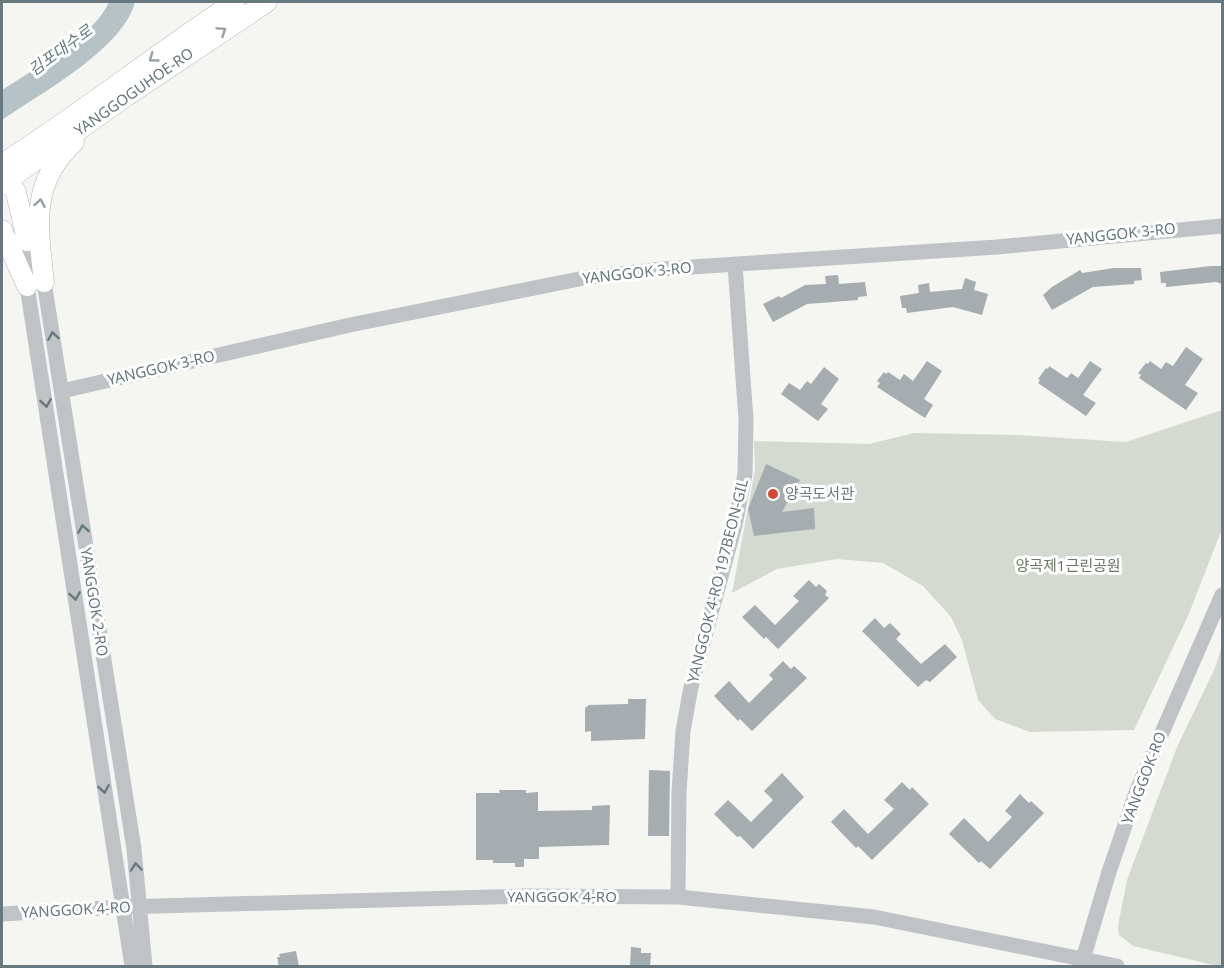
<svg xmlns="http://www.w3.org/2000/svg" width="1224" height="968" viewBox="0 0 1224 968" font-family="'Noto Sans','Noto Sans KR',sans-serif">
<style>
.green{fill:#d5dad1}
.water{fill:#b6c2c5}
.building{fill:#a5adb0}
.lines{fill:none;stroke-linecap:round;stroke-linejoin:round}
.major-casing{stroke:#b0b6b8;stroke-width:21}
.minor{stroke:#bfc3c6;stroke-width:15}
.major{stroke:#fff;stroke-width:20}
.oneway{stroke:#95a0a6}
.oneway2{stroke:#677880}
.poi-dot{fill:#d34834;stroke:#fff;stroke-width:2}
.labels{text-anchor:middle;stroke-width:6;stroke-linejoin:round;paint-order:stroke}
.street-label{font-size:15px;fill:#677880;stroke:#fff}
.poi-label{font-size:15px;fill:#677880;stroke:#fff;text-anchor:start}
.park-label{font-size:15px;fill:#6b7865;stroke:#fff}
.water-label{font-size:16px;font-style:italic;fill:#63797d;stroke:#fff}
</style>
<rect width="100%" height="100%" fill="#f5f5f2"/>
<!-- green -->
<path class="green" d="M 1222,410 L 1222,529 L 1188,616 L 1134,730 L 1030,732 L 995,719 L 978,700 L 962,640 L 951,617 L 923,586 L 883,563 L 837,559 L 777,569 L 732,593 L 755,470 L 754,441 L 869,444 L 914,433 L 1017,435 L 1126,442 Z
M 1222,646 L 1222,966 L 1218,966 L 1133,946 L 1119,935 L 1118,926 L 1127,880 L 1177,747 L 1215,668 Z"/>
<!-- water -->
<path class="water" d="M 109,2 L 135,2 C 123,49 41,93 2,120 L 2,90 C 34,69 94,37 109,2 Z"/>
<!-- building -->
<path class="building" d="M 1211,266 L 1222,266 L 1222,284 L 1216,282 L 1166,287 L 1166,283 L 1161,283 L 1160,272 Z
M 1114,268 L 1141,268 L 1142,280 L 1134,281 L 1134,284 L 1093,287 L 1052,310 L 1043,295 L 1052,287 L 1080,270 L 1082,273 Z
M 838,275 L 839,284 L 865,282 L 867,296 L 858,297 L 858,300 L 807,304 L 773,322 L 763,304 L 779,296 L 781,298 L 805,285 L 826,284 L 825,276 Z
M 965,278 L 976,282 L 974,290 L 988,294 L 982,315 L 953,307 L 907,313 L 906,308 L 902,308 L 900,296 L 919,293 L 918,285 L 929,283 L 930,292 L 962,289 Z
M 1186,347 L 1203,359 L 1185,385 L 1198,393 L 1186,410 L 1139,378 L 1141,375 L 1138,373 L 1146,363 L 1148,364 L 1150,361 L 1161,369 L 1166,362 L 1173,366 Z
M 927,361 L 942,371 L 924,399 L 933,405 L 925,418 L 877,387 L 880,383 L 877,381 L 884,372 L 886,374 L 888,372 L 900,380 L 904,374 L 913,381 Z
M 1090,361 L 1102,369 L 1083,395 L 1096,403 L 1086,416 L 1038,383 L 1040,380 L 1038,379 L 1046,368 L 1048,369 L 1049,366 L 1067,378 L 1071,373 L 1078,378 Z
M 824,367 L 839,379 L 821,404 L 828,409 L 818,421 L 781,394 L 789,383 L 800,390 L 807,381 L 811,384 Z
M 766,464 L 800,480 L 782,512 L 814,508 L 815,529 L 754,536 L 748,509 Z
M 809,580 L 816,587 L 819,584 L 827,591 L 825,595 L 829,598 L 778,649 L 766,637 L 764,639 L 742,617 L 755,605 L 775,625 L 799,601 L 793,596 Z
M 875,618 L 884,628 L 890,623 L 901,634 L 896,639 L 921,664 L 945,644 L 957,657 L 930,682 L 926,680 L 918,687 L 862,631 Z
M 783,661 L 791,669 L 794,666 L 807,678 L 752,731 L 740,719 L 738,721 L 714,696 L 729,681 L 749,703 L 773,679 L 769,675 Z
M 628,699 L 646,699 L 645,739 L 591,741 L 591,731 L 585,732 L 585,708 L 589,705 L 628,704 Z
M 649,770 L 670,771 L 669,836 L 648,836 Z
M 782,773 L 804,797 L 753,849 L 740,836 L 737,837 L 714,814 L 728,800 L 751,822 L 773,800 L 764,791 Z
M 902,782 L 910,790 L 912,787 L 929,804 L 872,860 L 858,846 L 856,848 L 831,822 L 844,809 L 868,834 L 894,809 L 884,800 Z
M 499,790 L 526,790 L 526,793 L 538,792 L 538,811 L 592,810 L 592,806 L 610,805 L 609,845 L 539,847 L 539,859 L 524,859 L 524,867 L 515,867 L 515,863 L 493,863 L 493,860 L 476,860 L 476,793 L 500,793 Z
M 1020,794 L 1029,803 L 1031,801 L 1044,813 L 990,869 L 981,861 L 979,863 L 949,834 L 964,818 L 988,842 L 1012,817 L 1005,811 Z
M 631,947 L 641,948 L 641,953 L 651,953 L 650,966 L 630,966 Z
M 296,951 L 299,966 L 279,966 L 277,957 L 280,957 L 279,954 Z"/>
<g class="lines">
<!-- major casing -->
<g class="major-casing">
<path id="major" d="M 2,164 C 82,113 156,54 235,2
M 2,173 L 16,192 L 27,241
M 2,184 L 125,97 L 267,2
M 2,230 L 27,286
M 44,282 C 38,227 29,184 74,142"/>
</g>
<!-- minor -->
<path class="minor" d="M 27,241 L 27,286 L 132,966
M 40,272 L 44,282 L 134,849 L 145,966
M 62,391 L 350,325 L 584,278 L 661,269 L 997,247 L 1222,226
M 678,897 L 679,792 L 683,731 L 691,687 L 735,525 L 745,474 L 746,420 L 735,265
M 2,914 L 122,907 L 527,896 L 678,897 L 874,917 L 1117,966
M 1081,966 L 1109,872 L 1137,790 L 1222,595"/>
<!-- major -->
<use href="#major" class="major"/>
</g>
<!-- one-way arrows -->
<defs><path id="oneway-chevron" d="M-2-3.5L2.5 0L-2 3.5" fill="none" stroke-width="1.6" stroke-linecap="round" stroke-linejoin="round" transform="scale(1.5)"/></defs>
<g class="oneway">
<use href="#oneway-chevron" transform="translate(222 31) rotate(-34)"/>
<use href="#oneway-chevron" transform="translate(153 58) rotate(144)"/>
<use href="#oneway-chevron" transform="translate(40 203) rotate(-80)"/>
</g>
<g class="oneway2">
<use href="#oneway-chevron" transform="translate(53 336) rotate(-99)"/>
<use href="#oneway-chevron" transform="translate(46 403) rotate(81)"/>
<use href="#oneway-chevron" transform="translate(83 529) rotate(-99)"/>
<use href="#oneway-chevron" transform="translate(75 596) rotate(81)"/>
<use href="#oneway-chevron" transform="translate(104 789) rotate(81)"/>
<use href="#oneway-chevron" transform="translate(136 867) rotate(-95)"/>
</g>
<!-- markers -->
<circle class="poi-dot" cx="773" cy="494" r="6"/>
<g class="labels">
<!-- street labels -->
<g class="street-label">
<text transform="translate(134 92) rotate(-35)" y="5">YANGGOGUHOE-RO</text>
<text transform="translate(1121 234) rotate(-6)" y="5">YANGGOK 3-RO</text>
<text transform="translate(637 273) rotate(-6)" y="5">YANGGOK 3-RO</text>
<text transform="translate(161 368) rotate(-13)" y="5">YANGGOK 3-RO</text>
<text transform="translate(718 581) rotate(-76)" y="5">YANGGOK 4-RO 197BEON-GIL</text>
<text transform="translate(94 602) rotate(81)" y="5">YANGGOK 2-RO</text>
<text transform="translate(1144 778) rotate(-69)" y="5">YANGGOK-RO</text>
<text x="562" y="902">YANGGOK 4-RO</text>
<text transform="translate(76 910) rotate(-3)" y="5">YANGGOK 4-RO</text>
</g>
<!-- poi labels -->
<g class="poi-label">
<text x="785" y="499">양곡도서관</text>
</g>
<!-- park labels -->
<g class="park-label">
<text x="1068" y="571">양곡제1근린공원</text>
</g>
<!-- water labels -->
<g class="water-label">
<text transform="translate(60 50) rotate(-36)" y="6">김포대수로</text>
</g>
</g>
<!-- border -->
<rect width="1224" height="968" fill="none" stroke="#677880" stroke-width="6"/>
</svg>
